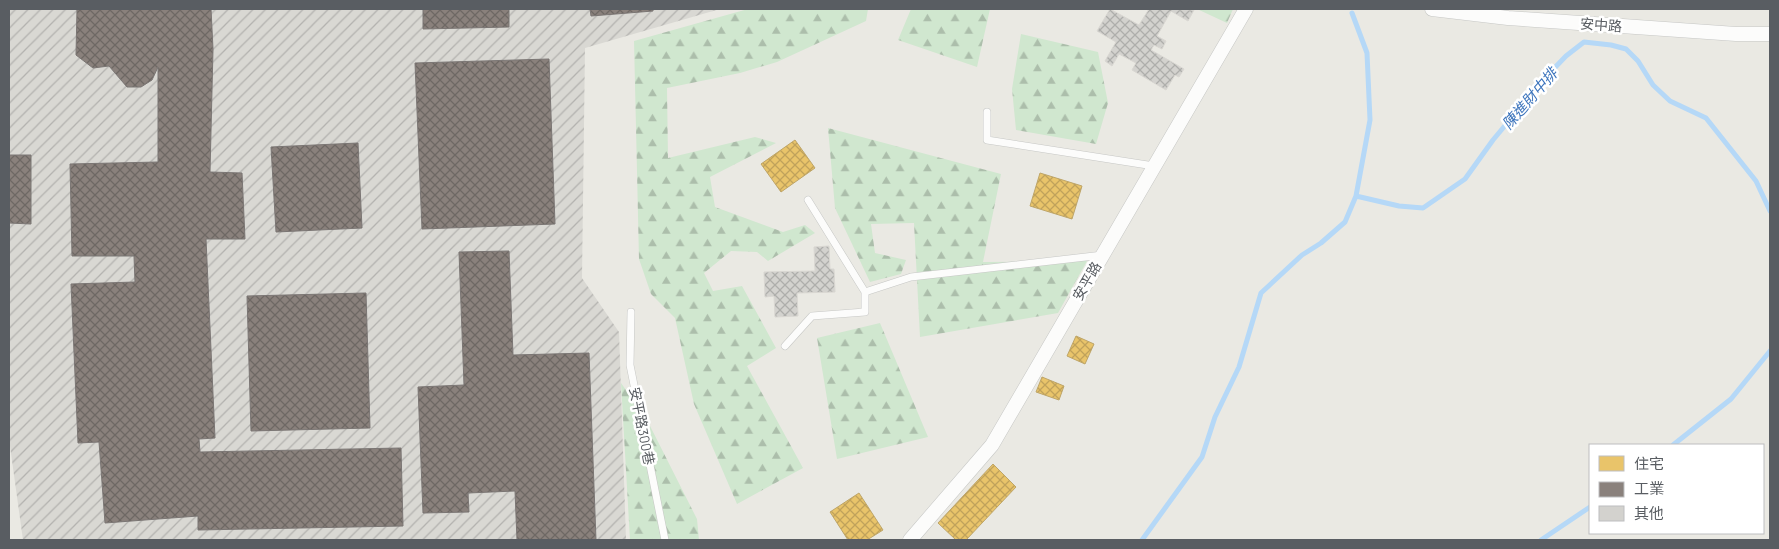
<svg xmlns="http://www.w3.org/2000/svg" width="1779" height="549" viewBox="0 0 1779 549" font-family="Barlow,'Noto Sans TC',sans-serif">
<style>
.industrial{fill:url(#industrial-furrows)}
.forest{fill:url(#forest-firs)}
.homes{fill:url(#homes-cross-hatch);stroke:#bea568}
.industry{fill:url(#industry-cross-hatch);stroke:#7b7674}
.lines{fill:none;stroke-linecap:round;stroke-linejoin:round}
.stream{stroke:#b5d8f7;stroke-width:5}
.building{fill:url(#building-cross-hatch);stroke:#d9d7d2}
.service-casing{stroke:#c6c7c5;stroke-width:8}
.minor-casing{stroke:#c6c7c5;stroke-width:15}
.service{stroke:#fcfcfb;stroke-width:7}
.minor{stroke:#fcfcfb;stroke-width:14}
.labels{text-anchor:middle;stroke-width:5;stroke-linejoin:round;paint-order:stroke}
.street-label{font-size:14px;fill:#595d62;stroke:#fff}
.water-label{font-size:15px;font-style:italic;fill:#3c74bc;stroke:#fff}
</style>
<defs>
<pattern id="industrial-furrows" width="10" height="10" patternUnits="userSpaceOnUse" patternTransform="scale(1.25)"><rect width="10" height="10" fill="#d9d8d3"/><path d="M-1 1l2-2M0 10L10 0M9 11l2-2" fill="none" stroke="#b3b2af"/></pattern>
<pattern id="forest-firs" width="22" height="20" patternUnits="userSpaceOnUse" patternTransform="scale(1.25)"><rect width="22" height="20" fill="#d0e7cf"/><path d="M5 1l3.5 6h-7zM16 11l3.5 6h-7z" fill="#acbeab"/></pattern>
<pattern id="homes-cross-hatch" width="8" height="8" patternUnits="userSpaceOnUse" patternTransform="scale(1.25)"><rect width="8" height="8" fill="#e9c46a"/><path d="M0 0l8 8M0 8l8-8" fill="none" stroke="#c0a25b"/></pattern>
<pattern id="industry-cross-hatch" width="8" height="8" patternUnits="userSpaceOnUse" patternTransform="scale(1.25)"><rect width="8" height="8" fill="#8a817c"/><path d="M0 0l8 8M0 8l8-8" fill="none" stroke="#6e6864"/></pattern>
<pattern id="building-cross-hatch" width="8" height="8" patternUnits="userSpaceOnUse" patternTransform="scale(1.25)"><rect width="8" height="8" fill="#d3d2ce"/><path d="M0 0l8 8M0 8l8-8" fill="none" stroke="#aeaeab"/></pattern>
</defs>
<rect width="100%" height="100%" fill="#eae9e3"/>
<!-- industrial -->
<path class="industrial" d="M 9,9 L 720,9 L 585,48 L 582,278 L 619,332 L 626,540 L 23,540 L 9,439 Z"/>
<!-- forest -->
<path class="forest" d="M 748,9 L 868,9 L 866,21 L 777,62 L 740,73 L 667,88 L 668,158 L 755,137 L 776,143 L 710,177 L 715,207 L 783,232 L 805,225 L 815,233 L 768,261 L 757,252 L 731,251 L 704,273 L 713,291 L 742,286 L 776,348 L 747,366 L 803,468 L 737,504 L 694,404 L 675,318 L 651,294 L 639,259 L 634,41 Z
M 911,9 L 990,9 L 977,67 L 898,40 Z
M 1197,9 L 1233,9 L 1227,23 Z
M 1021,34 L 1098,52 L 1108,103 L 1096,144 L 1016,130 L 1012,89 Z
M 828,128 L 1001,174 L 983,262 L 1087,261 L 1058,313 L 920,337 L 914,223 L 871,224 L 875,253 L 906,260 L 901,274 L 870,282 L 835,208 Z
M 880,323 L 928,437 L 837,459 L 817,338 Z
M 621,383 L 646,418 L 697,519 L 699,540 L 630,540 Z"/>
<!-- homes -->
<path class="homes" d="M 795,140 L 815,168 L 781,192 L 761,164 Z
M 1040,173 L 1082,186 L 1072,219 L 1030,206 Z
M 1076,336 L 1094,344 L 1085,364 L 1067,356 Z
M 1042,377 L 1064,386 L 1059,400 L 1036,392 Z
M 993,464 L 1016,487 L 966,540 L 956,540 L 938,523 Z
M 859,493 L 883,530 L 867,540 L 848,540 L 830,512 Z"/>
<!-- industry -->
<path class="industry" d="M 77,9 L 211,9 L 213,49 L 210,172 L 242,173 L 245,239 L 206,239 L 215,438 L 199,439 L 200,452 L 401,448 L 403,526 L 198,530 L 198,516 L 105,523 L 99,442 L 78,443 L 71,284 L 135,282 L 134,256 L 72,256 L 70,164 L 158,162 L 158,67 L 152,80 L 141,87 L 127,87 L 109,66 L 93,68 L 76,55 Z
M 423,9 L 509,9 L 509,27 L 423,29 Z
M 590,9 L 653,9 L 653,11 L 591,16 Z
M 549,59 L 555,224 L 422,229 L 415,63 Z
M 358,143 L 362,228 L 276,232 L 271,147 Z
M 9,155 L 31,155 L 31,224 L 9,223 Z
M 509,251 L 513,355 L 589,353 L 596,540 L 517,540 L 515,491 L 468,493 L 469,512 L 423,513 L 418,387 L 464,385 L 459,252 Z
M 366,293 L 370,428 L 251,431 L 247,296 Z"/>
<g class="lines">
<!-- stream -->
<path class="stream" d="M 1356,196 L 1399,206 L 1423,208 L 1465,179 L 1493,140 L 1543,80 L 1566,56 L 1584,42 L 1611,45 L 1626,49 L 1638,61 L 1653,85 L 1670,101 L 1706,118 L 1756,181 L 1770,211
M 1673,445 L 1731,399 L 1770,351
M 1142,540 L 1202,457 L 1215,417 L 1239,367 L 1261,293 L 1302,255 L 1321,243 L 1345,222 L 1356,196 L 1370,120 L 1367,53 L 1352,13
M 1541,540 L 1590,507"/>
</g>
<!-- building -->
<path class="building" d="M 1110,9 L 1139,25 L 1149,9 L 1194,10 L 1188,21 L 1171,11 L 1157,36 L 1166,41 L 1162,49 L 1154,45 L 1151,50 L 1184,69 L 1179,77 L 1175,75 L 1166,90 L 1132,70 L 1136,63 L 1119,54 L 1112,66 L 1105,61 L 1116,42 L 1097,31 Z
M 829,246 L 830,269 L 834,269 L 835,292 L 797,293 L 798,316 L 775,317 L 774,296 L 765,297 L 764,272 L 815,271 L 814,247 Z"/>
<g class="lines">
<!-- service casing -->
<g class="service-casing">
<path id="service" d="M 987,112 L 987,140 L 1154,166
M 808,200 L 865,292 L 911,277 L 1103,255
M 631,312 L 630,365 L 665,540
M 785,346 L 812,316 L 865,312 L 865,292"/>
</g>
<!-- minor casing -->
<g class="minor-casing">
<path id="minor" d="M 1432,9 L 1508,18 L 1736,34 L 1770,34
M 910,540 L 992,445 L 1246,9"/>
</g>
<!-- service -->
<use href="#service" class="service"/>
<!-- minor -->
<use href="#minor" class="minor"/>
</g>
<g class="labels">
<!-- street labels -->
<g class="street-label">
<text transform="translate(1601 25) rotate(4)" y="5">安中路</text>
<text transform="translate(1087 281) rotate(-60)" y="5">安平路</text>
<text transform="translate(642 426) rotate(79)" y="5">安平路300巷</text>
</g>
<!-- water labels -->
<g class="water-label">
<text transform="translate(1530 99) rotate(-49)" y="5">陳進財中排</text>
</g>
</g>
<!-- border -->
<rect width="1779" height="549" fill="none" stroke="#595d62" stroke-width="20"/>
<!-- legend -->
<rect x="1589" y="444" width="175" height="90" fill="#ffffff" stroke="#bdbec0"/>
<rect x="1599" y="456" width="25" height="15" fill="#e9c46a" stroke="#bdbec0"/>
<text x="1634" y="469" font-size="15" fill="#595d62">住宅</text>
<rect x="1599" y="482" width="25" height="15" fill="#8a817c" stroke="#bdbec0"/>
<text x="1634" y="494" font-size="15" fill="#595d62">工業</text>
<rect x="1599" y="506" width="25" height="15" fill="#d3d2ce" stroke="#bdbec0"/>
<text x="1634" y="519" font-size="15" fill="#595d62">其他</text>
</svg>
